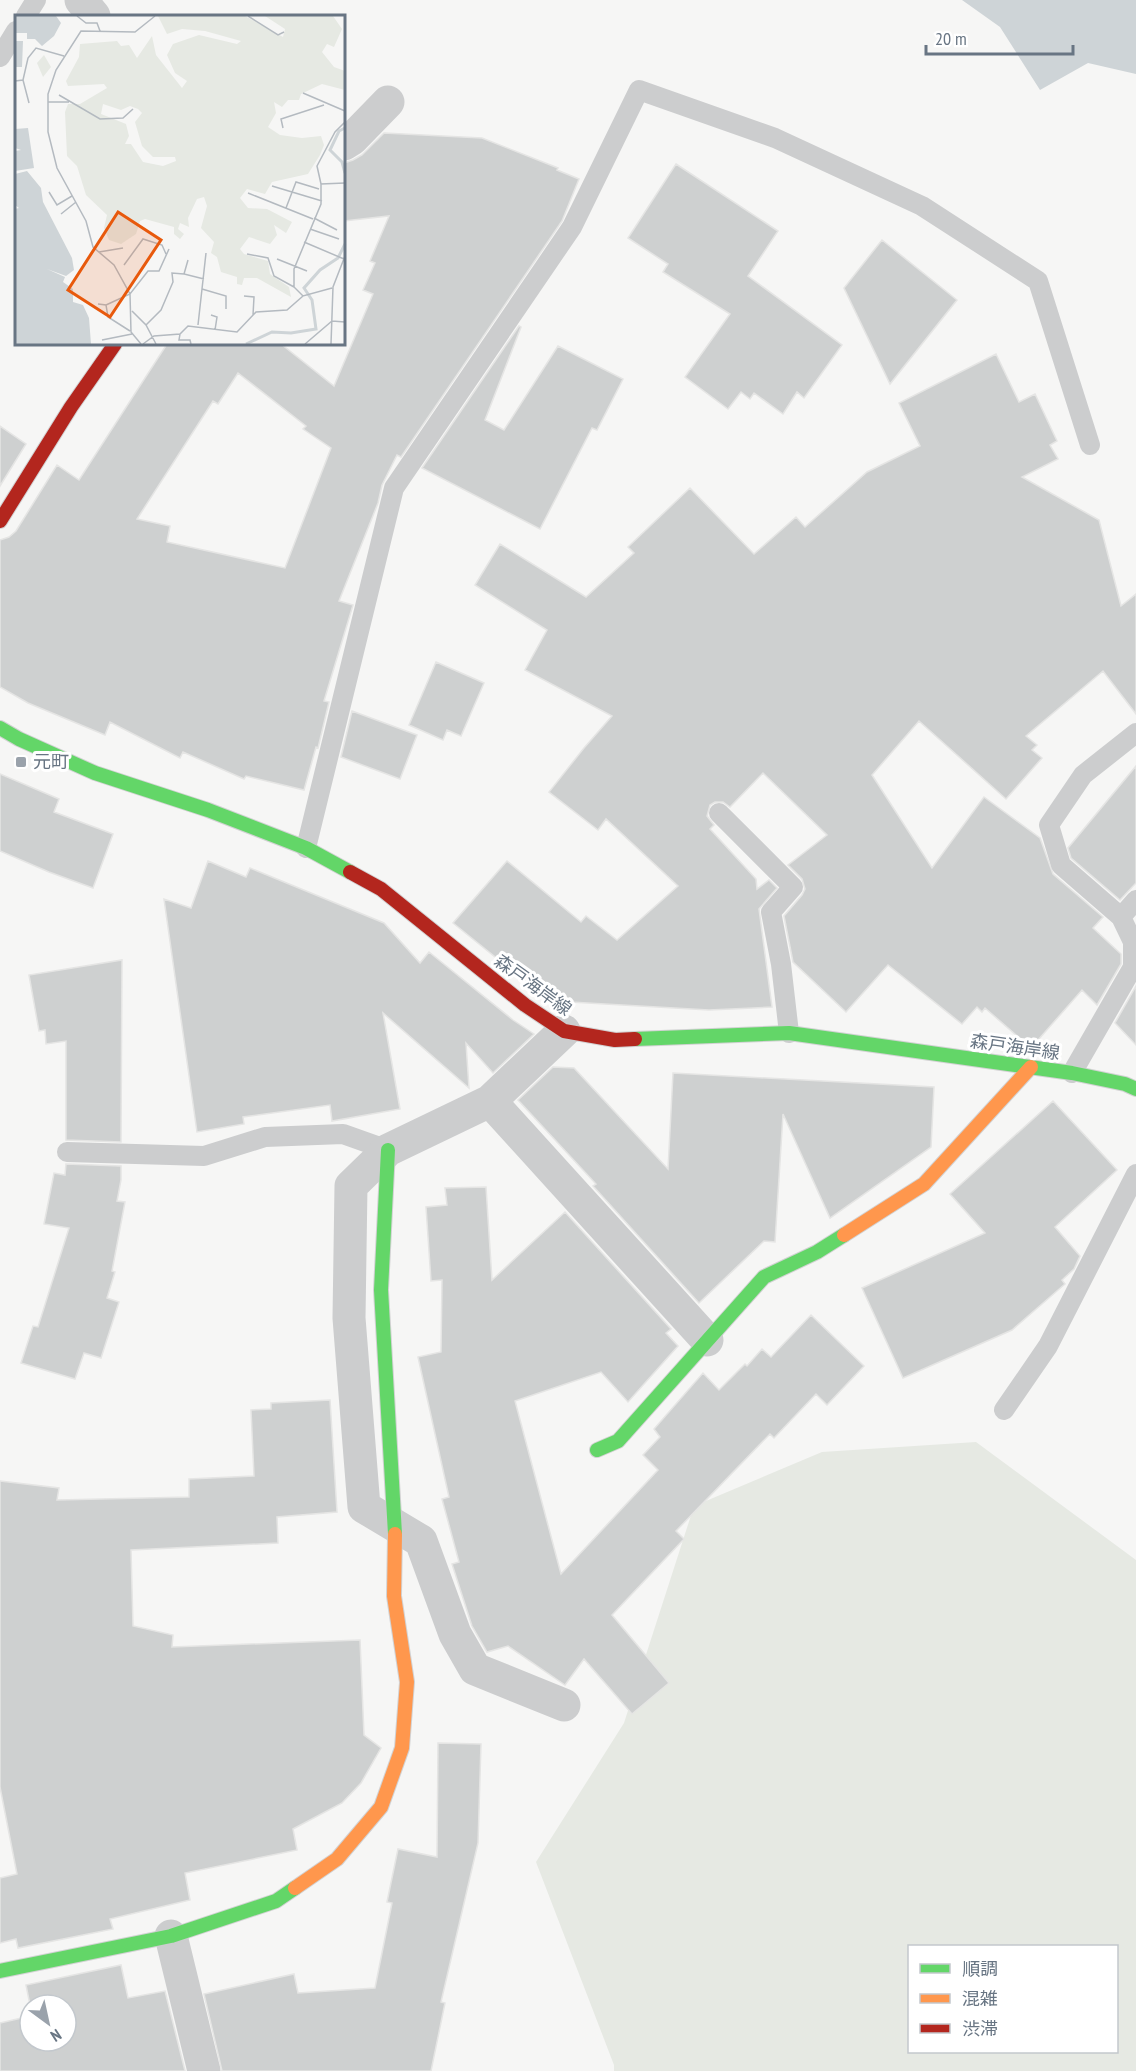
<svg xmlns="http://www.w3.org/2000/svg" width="1136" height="2071" viewBox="0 0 1136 2071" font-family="'PT Sans Narrow','Noto Sans JP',sans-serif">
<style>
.green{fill:#e6e9e3;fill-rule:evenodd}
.water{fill:#ced4d7}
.building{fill:#ced0d0;stroke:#e5e5e4;stroke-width:1.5;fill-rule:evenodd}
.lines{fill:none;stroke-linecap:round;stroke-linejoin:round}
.fast-casing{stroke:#d2d2d3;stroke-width:16}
.slow-casing{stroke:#d2d2d3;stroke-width:16}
.jam-casing{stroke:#d2d2d3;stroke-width:16}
.lane{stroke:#cccdce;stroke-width:20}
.street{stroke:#cccdce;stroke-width:33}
.fast{stroke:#63d668;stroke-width:14}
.slow{stroke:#ff974d;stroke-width:14}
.jam{stroke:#b3261e;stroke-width:14}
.poi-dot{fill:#9aa2ab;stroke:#fff;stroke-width:2}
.labels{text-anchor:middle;stroke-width:6;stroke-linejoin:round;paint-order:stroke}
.poi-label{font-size:18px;fill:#687583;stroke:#fff;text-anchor:start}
.street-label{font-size:18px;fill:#687583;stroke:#fff}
.inset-river{fill:none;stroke:#ced4d7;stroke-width:3}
.inset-road{fill:none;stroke:#b4bac0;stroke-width:1.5}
.view{fill:#e8590c;fill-opacity:0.15;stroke:#e8590c;stroke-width:3}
.inset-edge{fill:none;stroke:#687583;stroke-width:3}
</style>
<rect width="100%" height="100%" fill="#f6f6f5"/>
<!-- green -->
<path class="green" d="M 976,1442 L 1136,1560 L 1136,2071 L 614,2071 L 614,2065 L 536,1862 L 624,1723 L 694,1506 L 822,1452 ZM 910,1946 L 1116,1946 L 1116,2052 L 910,2052 Z"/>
<!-- water -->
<path class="water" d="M 962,0 L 1136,0 L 1136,74 L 1088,63 L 1040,90 L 1000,27 Z"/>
<!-- building -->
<path class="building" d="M 384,133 L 482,138 L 558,168 L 557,170 L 579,179 L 562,221 L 401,457 L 397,455 L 382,485 L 378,503 L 339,601 L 353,605 L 324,701 L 329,702 L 318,748 L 316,747 L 304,790 L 246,776 L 244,779 L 183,752 L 180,758 L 110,722 L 105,735 L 28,703 L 0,687 L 0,540 L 9,537 L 16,531 L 57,465 L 79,480 L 167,344 L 281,344 L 334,386 L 373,294 L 363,290 L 375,263 L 370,261 L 389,216 L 344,221 L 344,163 L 353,160 L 362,155 ZM 238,373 L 306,426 L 303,429 L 331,448 L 285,568 L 167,542 L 170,526 L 137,519 L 213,401 L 218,404 Z
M 676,164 L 778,231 L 748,276 L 842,345 L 804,398 L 797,392 L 783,414 L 754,393 L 750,399 L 741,392 L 728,409 L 685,377 L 730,314 L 663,272 L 668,264 L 628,238 Z
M 882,240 L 957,300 L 890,384 L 844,288 Z
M 519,326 L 521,327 L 485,420 L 504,430 L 558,346 L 623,379 L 597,430 L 592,428 L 540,529 L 422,468 Z
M 996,354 L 1019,402 L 1035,394 L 1057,441 L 1050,445 L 1058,459 L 1022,477 L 1099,520 L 1121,606 L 1136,594 L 1136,714 L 1103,671 L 1026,736 L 1037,745 L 1032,750 L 1042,758 L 1006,799 L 919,721 L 872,775 L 932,868 L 984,797 L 1040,838 L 1053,874 L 1103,917 L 1093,928 L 1121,954 L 1121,964 L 1097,1005 L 1082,990 L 1031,1048 L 985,1008 L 982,1012 L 977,1007 L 962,1024 L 888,965 L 846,1012 L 793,962 L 784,916 L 802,895 L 805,889 L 802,879 L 788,865 L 827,835 L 763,773 L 730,807 L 723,802 L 715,802 L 710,805 L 707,816 L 714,825 L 710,829 L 756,879 L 757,889 L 769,880 L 777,888 L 759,909 L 772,1007 L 709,1010 L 553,1001 L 536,990 L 453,923 L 507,861 L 581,922 L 586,916 L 617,940 L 678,886 L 606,819 L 598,830 L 549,792 L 584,748 L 612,716 L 525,670 L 547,630 L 475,585 L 500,544 L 586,597 L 634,553 L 628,547 L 690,488 L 754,554 L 796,517 L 805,527 L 867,472 L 920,446 L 899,403 Z
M 0,426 L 26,444 L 0,486 Z
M 436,662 L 484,683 L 461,736 L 447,730 L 443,740 L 409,725 Z
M 352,711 L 417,735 L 400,779 L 341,757 Z
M 1136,766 L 1136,883 L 1120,900 L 1071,858 L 1068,848 Z
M 0,774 L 59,799 L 54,812 L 113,834 L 93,888 L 49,872 L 0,851 Z
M 208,861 L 246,877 L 250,868 L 384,923 L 420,963 L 429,952 L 513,1020 L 534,1034 L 493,1073 L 466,1043 L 469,1088 L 383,1013 L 400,1109 L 332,1121 L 330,1105 L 243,1117 L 244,1124 L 197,1132 L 164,899 L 191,908 Z
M 122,960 L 121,1142 L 66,1140 L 66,1041 L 46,1044 L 45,1030 L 39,1031 L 29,975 Z
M 1136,986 L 1136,1045 L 1115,1023 Z
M 553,1067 L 574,1068 L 668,1169 L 673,1073 L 934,1087 L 931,1147 L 830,1218 L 783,1114 L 775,1242 L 764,1241 L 699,1303 L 593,1186 L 596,1184 L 518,1100 Z
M 1053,1101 L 1117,1170 L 1055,1227 L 1080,1256 L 1074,1269 L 1062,1280 L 1065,1284 L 1012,1330 L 903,1378 L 862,1288 L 985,1233 L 950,1194 Z
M 66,1164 L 121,1166 L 121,1180 L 117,1201 L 125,1202 L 112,1271 L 115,1272 L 107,1298 L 119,1302 L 101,1358 L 84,1353 L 75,1379 L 21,1363 L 33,1326 L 38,1327 L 69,1228 L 44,1224 L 54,1173 L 65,1175 Z
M 486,1187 L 492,1280 L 565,1212 L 671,1329 L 666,1333 L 678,1346 L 628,1402 L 601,1372 L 515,1401 L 561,1574 L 658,1470 L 643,1455 L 660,1437 L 654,1429 L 703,1373 L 719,1390 L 745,1364 L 747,1366 L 762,1349 L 771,1357 L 811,1315 L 864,1366 L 827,1405 L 816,1394 L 774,1438 L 770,1434 L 676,1531 L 684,1539 L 612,1615 L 669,1683 L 632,1714 L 584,1659 L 565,1685 L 508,1646 L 487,1652 L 472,1626 L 452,1564 L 459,1562 L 442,1499 L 449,1497 L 418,1357 L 441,1352 L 442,1280 L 431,1281 L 426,1207 L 447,1205 L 445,1188 Z
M 330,1400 L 337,1512 L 277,1517 L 278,1543 L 131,1550 L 133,1626 L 173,1635 L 172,1647 L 360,1640 L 364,1735 L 381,1748 L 361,1783 L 342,1803 L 293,1829 L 297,1850 L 185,1873 L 190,1900 L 110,1919 L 113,1929 L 18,1948 L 16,1939 L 0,1943 L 0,1878 L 17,1874 L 0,1787 L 0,1481 L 59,1488 L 57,1500 L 189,1497 L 189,1479 L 254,1476 L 251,1410 L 271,1409 L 271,1403 Z
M 438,1743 L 481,1744 L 478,1843 L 441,2002 L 445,2003 L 431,2071 L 222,2071 L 204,1994 L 294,1974 L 298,1993 L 375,1988 L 392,1903 L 387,1902 L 398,1849 L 437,1857 Z
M 121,1965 L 128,1998 L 165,1991 L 185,2071 L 0,2071 L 0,2023 L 30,2016 L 30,2041 L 66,2041 L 66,2005 L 30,2005 L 26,1985 Z"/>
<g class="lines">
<!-- fast casing -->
<g class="fast-casing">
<path id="fast" d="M 0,728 L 19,739 L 95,773 L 208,810 L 306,848 L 350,872
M 635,1039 L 789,1033 L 1072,1073 L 1125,1084 L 1136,1089
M 388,1150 L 381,1290 L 395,1534
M 597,1450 L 618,1441 L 764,1277 L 817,1252 L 844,1235
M 0,1971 L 171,1936 L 276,1901 L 295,1888"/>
</g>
<!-- slow casing -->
<g class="slow-casing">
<path id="slow" d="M 844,1235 L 924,1184 L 1031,1067
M 295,1888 L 337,1859 L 381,1807 L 402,1748 L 407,1682 L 394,1596 L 395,1534"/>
</g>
<!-- jam casing -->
<g class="jam-casing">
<path id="jam" d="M 0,521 L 71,407 L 115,344
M 350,872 L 381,889 L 525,1005 L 564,1031 L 615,1040 L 635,1039"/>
</g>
<!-- lane -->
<path class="lane" d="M 26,16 L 36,0
M 0,57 L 16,31
M 719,813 L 793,887 L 771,912 L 781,964 L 789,1033
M 306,848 L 394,488 L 572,227 L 639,90 L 775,138 L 922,206 L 1038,281 L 1090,445
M 1121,917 L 1136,900
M 1072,1073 L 1133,967 L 1133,942 L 1121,917 L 1061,865 L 1049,825 L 1083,775 L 1136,733
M 67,1152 L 204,1156 L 265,1137 L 343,1134 L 388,1150
M 1004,1410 L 1048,1346 L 1136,1174"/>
<!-- street -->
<path class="street" d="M 81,0 L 94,16
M 344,144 L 352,139 L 388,102
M 564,1031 L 490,1101 L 388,1150 L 351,1186 L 349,1318 L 364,1507 L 421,1541 L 455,1634 L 475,1669 L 564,1705
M 490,1101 L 707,1340
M 171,1936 L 204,2071"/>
<!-- fast -->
<use href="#fast" class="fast"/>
<!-- slow -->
<use href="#slow" class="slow"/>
<!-- jam -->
<use href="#jam" class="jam"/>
</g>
<!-- markers -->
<rect class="poi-dot" x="15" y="756" width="12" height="12" rx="3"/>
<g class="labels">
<!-- poi labels -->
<g class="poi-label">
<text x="33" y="768">元町</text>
</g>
<!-- street labels -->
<g class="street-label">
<text transform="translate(533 985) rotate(36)" y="6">森戸海岸線</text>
<text transform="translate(1015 1047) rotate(8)" y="6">森戸海岸線</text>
</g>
</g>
<!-- overview -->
<g transform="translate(15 15)">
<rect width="330" height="330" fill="#f6f6f5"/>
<path d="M 143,1 L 230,1 L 268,22 L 270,14 L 250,1 L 318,1 L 327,14 L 319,32 L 312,29 L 307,37 L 319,52 L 330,56 L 330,75 L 307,69 L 286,79 L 284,85 L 273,85 L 267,92 L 259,87 L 261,98 L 253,112 L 265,120 L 287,123 L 306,121 L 309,130 L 305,140 L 293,159 L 257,167 L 250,179 L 232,174 L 225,183 L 233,193 L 252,194 L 277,207 L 271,218 L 259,210 L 262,220 L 255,229 L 234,222 L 225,234 L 229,239 L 253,246 L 255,259 L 274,272 L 276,282 L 242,263 L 229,263 L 227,270 L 222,269 L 222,262 L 206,257 L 202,242 L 196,238 L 199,227 L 186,213 L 192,191 L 189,182 L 182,184 L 173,203 L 174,212 L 165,208 L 163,214 L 169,219 L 165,224 L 159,219 L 159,212 L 130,204 L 125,206 L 121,219 L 106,229 L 94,225 L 89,213 L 92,200 L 71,180 L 62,151 L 52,141 L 50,97 L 53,89 L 65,89 L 92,73 L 89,69 L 53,71 L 51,66 L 64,42 L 65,29 L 102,26 L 106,31 L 114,30 L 122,43 L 137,21 L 141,40 L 167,73 L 172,66 L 160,58 L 152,40 L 158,29 L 184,20 L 222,29 L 226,26 L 190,16 L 167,14 L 152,19 ZM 88,89 L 106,95 L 115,91 L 123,94 L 127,98 L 120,107 L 127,131 L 138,142 L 160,142 L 161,146 L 148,151 L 128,147 L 116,129 L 110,129 L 114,121 L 111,109 L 86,99 ZM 29,40 L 36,52 L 28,62 L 22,48 Z" fill="#e6e9e3" fill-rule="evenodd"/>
<path d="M 0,1 L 41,1 L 46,8 L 39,21 L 27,31 L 20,24 L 12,24 L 12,18 L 0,18 ZM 0,26 L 8,26 L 7,52 L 0,52 ZM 13,113 L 19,153 L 0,156 L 0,136 L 6,135 L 0,133 L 0,114 ZM 12,156 L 26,173 L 28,187 L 57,243 L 59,255 L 51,261 L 32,254 L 50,262 L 48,267 L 58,274 L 58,287 L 68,290 L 74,303 L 76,329 L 0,329 L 0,194 L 4,193 L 0,190 L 0,159 Z" fill="#ced4d7"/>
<path class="inset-river" d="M 330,113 L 324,116 L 315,135 L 327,147 L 330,158M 231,329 L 257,317 L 276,318 L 301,314 L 297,285 L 289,273 L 305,255 L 323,243 L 330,229"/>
<path class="inset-road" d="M 62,1 L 71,8 L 82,8 L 85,16M 233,1 L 263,20 L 269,17M 8,65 L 14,88M 0,66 L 8,65 L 13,43 L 21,33 L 49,41M 288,78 L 330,96M 44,80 L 85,104 L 108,103 L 118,94M 33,87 L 54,87M 268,113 L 266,104 L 309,90M 306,169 L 302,151 L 320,117 L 330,107M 257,171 L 307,186M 34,177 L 42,190 L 57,181M 233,178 L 298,204M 271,193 L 281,167 L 304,174M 46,199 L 61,187M 299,203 L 322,215M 295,214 L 324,224M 289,227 L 329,244M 84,237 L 108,233M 232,239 L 253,243 L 259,261 L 279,272M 262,244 L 292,256M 173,245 L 169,259 L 189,264M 109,250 L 128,224 L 147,230 L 151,239M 317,273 L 288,281 L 279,272 L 279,254 L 306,189 L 306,169 L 330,168M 187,274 L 211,281 L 211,294M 229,281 L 239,282 L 238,300M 83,289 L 91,290 L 93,302 L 115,316M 91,290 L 115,279 L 133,256 L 144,256 L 154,234M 117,296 L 131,310 L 141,329M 196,300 L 202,302 L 200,315M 131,310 L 146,295 L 158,267 L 157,258 L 169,259M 183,310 L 191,238M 165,319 L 164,325 L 175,325 L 176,329M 87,325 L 117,319M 126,329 L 116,317 L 115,279 L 99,250 L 78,232 L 71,206 L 42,153 L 33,117 L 33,79 L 41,55 L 66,16 L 120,17 L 140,1M 128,329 L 139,321 L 165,319 L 173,311 L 222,317 L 241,297 L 272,295 L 288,281M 290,329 L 317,306 L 330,307M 316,329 L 318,272 L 330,241"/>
<path class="view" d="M 103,197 L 146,225 L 95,302 L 53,275 Z"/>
<rect width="330" height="330" class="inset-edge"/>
</g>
<!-- legend -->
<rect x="908" y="1945" width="210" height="108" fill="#ffffff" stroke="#c3c8cd" stroke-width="1.5"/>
<rect x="920" y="1964" width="30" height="9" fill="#63d668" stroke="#c3c8cd" stroke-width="1.5"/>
<text x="962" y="1975" font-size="18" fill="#687583">順調</text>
<rect x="920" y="1994" width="30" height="9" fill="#ff974d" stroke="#c3c8cd" stroke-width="1.5"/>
<text x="962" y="2005" font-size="18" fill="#687583">混雑</text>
<rect x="920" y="2024" width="30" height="9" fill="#b3261e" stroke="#c3c8cd" stroke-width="1.5"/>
<text x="962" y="2035" font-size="18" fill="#687583">渋滞</text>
<!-- north arrow -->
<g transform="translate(48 2023) rotate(147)"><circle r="28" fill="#ffffff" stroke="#c3c8cd" stroke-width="1.5"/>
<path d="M0-4.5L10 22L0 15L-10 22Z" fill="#9aa2ab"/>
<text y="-9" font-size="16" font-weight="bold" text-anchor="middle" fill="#687583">N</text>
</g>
<!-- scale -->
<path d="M926 45v9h147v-9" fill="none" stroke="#687583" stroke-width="3"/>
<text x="935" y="45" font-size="18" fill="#687583" stroke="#ffffff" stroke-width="4.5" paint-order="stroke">20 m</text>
</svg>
